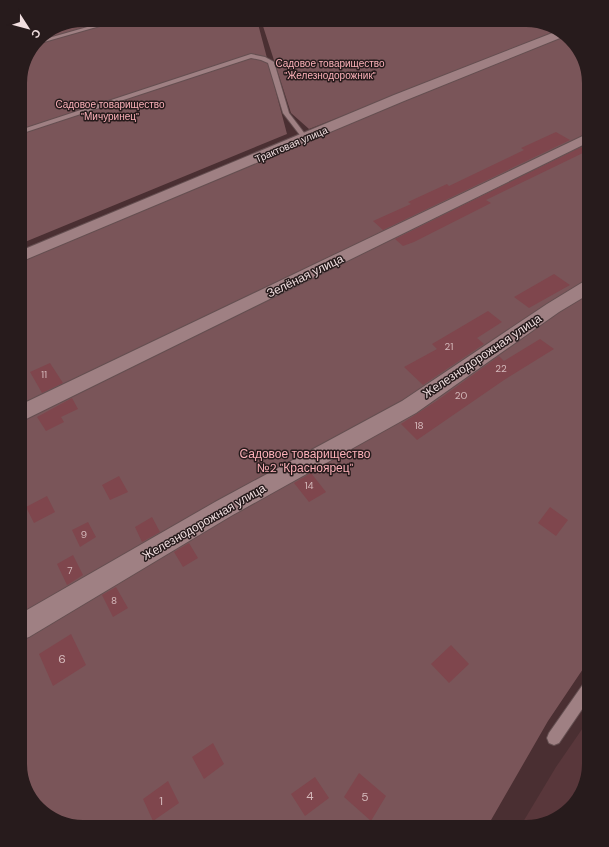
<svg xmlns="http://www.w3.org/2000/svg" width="609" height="847" viewBox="0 0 609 847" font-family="'DM Sans',sans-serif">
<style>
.built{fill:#59373b}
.green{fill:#7a5559}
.building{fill:#7f464d}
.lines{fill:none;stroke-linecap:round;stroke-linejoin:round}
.lane-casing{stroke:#654f51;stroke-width:2}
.street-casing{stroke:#654f51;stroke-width:2}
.lane{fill:#9f8083;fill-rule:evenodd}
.street{fill:#9f8083;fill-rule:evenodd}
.labels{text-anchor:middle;stroke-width:3;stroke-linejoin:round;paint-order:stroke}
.far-park-label{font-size:10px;fill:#fbb0b8;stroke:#271b1c}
.far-street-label{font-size:10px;fill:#f1dfe0;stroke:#271b1c}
.number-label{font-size:10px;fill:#d4b9bb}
.street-label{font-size:12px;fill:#f1dfe0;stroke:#271b1c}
.park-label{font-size:12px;fill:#fbb0b8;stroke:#271b1c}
.near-number-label{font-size:12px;fill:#d4b9bb}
</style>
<rect width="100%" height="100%" fill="#4a2f32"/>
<!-- built -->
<path class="built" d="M 589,719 L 589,765 L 581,796 L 558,819 L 527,827 L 520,827 L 556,767 Z"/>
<!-- green -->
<path class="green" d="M 83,20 L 257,20 L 287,134 L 20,244 L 20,78 L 41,36 Z
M 261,20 L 530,20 L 558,28 L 560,31 L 309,129 L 291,113 Z
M 565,36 L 581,51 L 589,83 L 589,660 L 548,721 L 487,827 L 79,827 L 51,819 L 28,796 L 20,764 L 20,261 L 387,106 Z"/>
<!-- building -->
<path class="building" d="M 556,132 L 570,140 L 383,230 L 373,221 L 411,204 L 408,202 L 447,184 L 449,186 L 524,150 L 521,148 Z
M 581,147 L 587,151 L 486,200 L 491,203 L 414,242 L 403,246 L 395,239 Z
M 554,274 L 570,285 L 529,308 L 514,297 Z
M 488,311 L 502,322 L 477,338 L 484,344 L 423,385 L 404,367 L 437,349 L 432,344 Z
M 540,339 L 554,349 L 504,380 L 417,440 L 401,424 L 438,400 L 499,356 L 504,361 Z
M 50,363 L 63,383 L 42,393 L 30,372 Z
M 72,398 L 78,409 L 61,417 L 64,422 L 46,431 L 37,417 Z
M 311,473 L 326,492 L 309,502 L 294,483 Z
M 119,476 L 128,492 L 110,500 L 102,485 Z
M 47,496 L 55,512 L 34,523 L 26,507 Z
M 550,507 L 568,520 L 556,536 L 538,523 Z
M 152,517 L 160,532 L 142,542 L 135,527 Z
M 88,522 L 96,537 L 80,547 L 72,530 Z
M 189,543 L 198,558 L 183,567 L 174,552 Z
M 73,555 L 83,575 L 67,585 L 57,564 Z
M 116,587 L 128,608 L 113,617 L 102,595 Z
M 71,634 L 86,665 L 53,686 L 39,654 Z
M 451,645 L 469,664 L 449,683 L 431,664 Z
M 213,743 L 224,764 L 204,779 L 192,757 Z
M 359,773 L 386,796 L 371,821 L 344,797 Z
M 315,777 L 329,798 L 305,816 L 291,794 Z
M 168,781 L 179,803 L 153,821 L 143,799 Z"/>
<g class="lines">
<!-- lane casing -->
<g class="lane-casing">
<path id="lane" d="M 112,20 L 121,20 L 37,44 L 38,41 Z
M 251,54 L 265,57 L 274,62 L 289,113 L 308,138 L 307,139 L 303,139 L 283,113 L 268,63 L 261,60 L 251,58 L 20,134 L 20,130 Z
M 589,682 L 589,699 L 559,743 L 554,745 L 549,743 L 547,738 L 549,733 L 584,683 Z"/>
</g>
<!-- street casing -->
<g class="street-casing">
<path id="street" d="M 560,30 L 565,36 L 404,101 L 20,262 L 20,251 L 394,95 Z
M 589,133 L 589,142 L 20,422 L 20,405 Z
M 589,280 L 589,294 L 559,312 L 416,413 L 231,516 L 29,637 L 20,640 L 20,614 L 215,502 L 402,401 L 547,304 L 583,282 Z"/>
</g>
<!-- lane -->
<use href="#lane" class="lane"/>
<!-- street -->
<use href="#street" class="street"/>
</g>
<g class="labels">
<!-- far-park labels -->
<g class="far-park-label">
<text x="330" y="67">Садовое товарищество<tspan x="330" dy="12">"Железнодорожник"</tspan></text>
<text x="110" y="108">Садовое товарищество<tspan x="110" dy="12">"Мичуринец"</tspan></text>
</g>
<!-- far-street labels -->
<g class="far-street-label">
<text transform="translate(291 144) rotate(-23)" y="4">Трактовая улица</text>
</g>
<!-- number labels -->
<g class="number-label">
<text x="449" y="350">21</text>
<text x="501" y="372">22</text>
<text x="44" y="378">11</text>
<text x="461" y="399">20</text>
<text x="419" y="429">18</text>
<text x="309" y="489">14</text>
<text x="84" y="538">9</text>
<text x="70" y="574">7</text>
<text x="114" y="604">8</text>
</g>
<!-- street labels -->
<g class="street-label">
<text transform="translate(305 276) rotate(-26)" y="4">Зелёная улица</text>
<text transform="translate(482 356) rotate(-34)" y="4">Железнодорожная улица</text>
<text transform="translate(204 522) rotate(-30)" y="4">Железнодорожная улица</text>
</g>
<!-- park labels -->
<g class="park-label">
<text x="305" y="458">Садовое товарищество<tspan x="305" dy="14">№2 "Красноярец"</tspan></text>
</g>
<!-- near-number labels -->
<g class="near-number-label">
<text x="62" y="663">6</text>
<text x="310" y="800">4</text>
<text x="365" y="801">5</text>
<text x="161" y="805">1</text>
</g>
</g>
<!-- crop -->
<path d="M0 0H609V847H0ZM83 27H526A56 56 0 0 1 582 83V764A56 56 0 0 1 526 820H83A56 56 0 0 1 27 764V83A56 56 0 0 1 83 27Z" fill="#271b1c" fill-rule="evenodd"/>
<!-- north arrow -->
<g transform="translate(28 28) rotate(126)" stroke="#271b1c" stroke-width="3" paint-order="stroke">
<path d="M0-3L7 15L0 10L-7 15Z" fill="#f1dfe0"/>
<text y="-6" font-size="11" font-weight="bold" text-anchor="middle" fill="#f1dfe0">С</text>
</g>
</svg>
